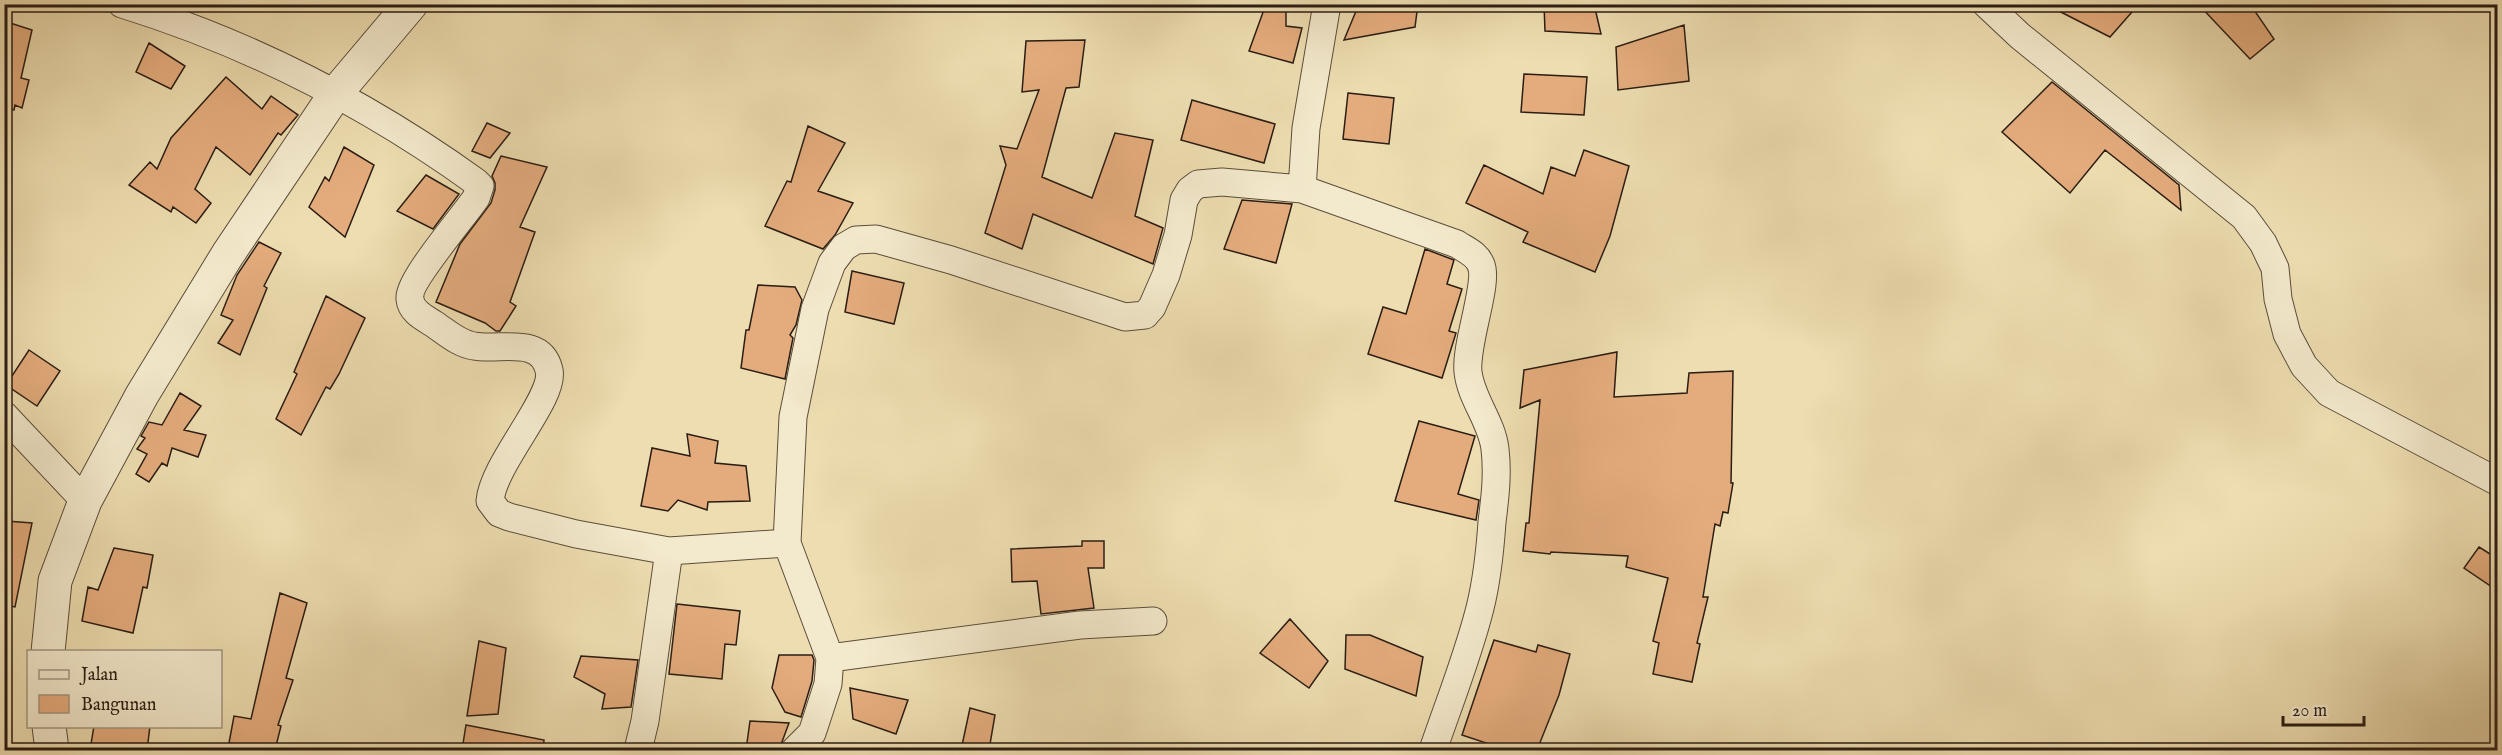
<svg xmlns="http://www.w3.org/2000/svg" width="2502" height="755" viewBox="0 0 2502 755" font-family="'IM FELL English',serif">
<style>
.building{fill:#e4ac7d;stroke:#2a1d14;stroke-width:1.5}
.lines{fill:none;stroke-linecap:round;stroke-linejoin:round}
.minor-casing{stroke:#5b4d3b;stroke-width:29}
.tertiary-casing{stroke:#5b4d3b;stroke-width:35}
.minor{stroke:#f3e9cc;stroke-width:27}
.tertiary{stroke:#f3e9cc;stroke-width:33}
</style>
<rect width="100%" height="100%" fill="#edddb0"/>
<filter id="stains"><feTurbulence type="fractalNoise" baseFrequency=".00333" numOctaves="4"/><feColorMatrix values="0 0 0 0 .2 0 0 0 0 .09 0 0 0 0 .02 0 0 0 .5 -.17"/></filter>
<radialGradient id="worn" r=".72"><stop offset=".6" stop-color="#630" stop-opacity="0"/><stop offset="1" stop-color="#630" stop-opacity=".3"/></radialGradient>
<!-- building -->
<path class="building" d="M 1266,4 L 1286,4 L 1286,26 L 1302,28 L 1293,63 L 1249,51 Z
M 1359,4 L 1418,4 L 1415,27 L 1344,40 Z
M 1544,4 L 1594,4 L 1601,34 L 1545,31 Z
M 2045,4 L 2139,4 L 2110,37 Z
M 2198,4 L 2250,4 L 2274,39 L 2250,59 Z
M 4,21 L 32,30 L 21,78 L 29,80 L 22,108 L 15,105 L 14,110 L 4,109 Z
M 1684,25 L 1689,81 L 1618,90 L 1616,47 Z
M 1085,40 L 1079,87 L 1066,88 L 1042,177 L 1092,198 L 1115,133 L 1153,140 L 1135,216 L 1163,228 L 1153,264 L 1033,214 L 1022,249 L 985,233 L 1006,165 L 1000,146 L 1017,149 L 1039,90 L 1022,92 L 1026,41 Z
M 149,43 L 185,66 L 171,89 L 136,72 Z
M 1524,74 L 1587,77 L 1584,115 L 1521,112 Z
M 226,77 L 262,109 L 271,96 L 298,115 L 281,135 L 278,133 L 250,175 L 216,147 L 195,189 L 211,203 L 196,223 L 173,207 L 171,212 L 129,185 L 150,162 L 157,169 L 171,138 Z
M 2052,82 L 2179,185 L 2181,210 L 2105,150 L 2070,193 L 2002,132 Z
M 1348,93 L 1394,98 L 1389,144 L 1343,139 Z
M 1192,100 L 1275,124 L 1264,163 L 1181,140 Z
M 487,123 L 510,133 L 490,158 L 472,151 Z
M 808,126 L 845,143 L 818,191 L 853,203 L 835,235 L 823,249 L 765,226 L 787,181 L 791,182 Z
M 344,147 L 374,165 L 345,237 L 309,207 L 325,177 L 329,181 Z
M 1584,150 L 1629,166 L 1610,236 L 1595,272 L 1523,242 L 1528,232 L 1466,203 L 1484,165 L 1543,194 L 1551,167 L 1575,176 Z
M 501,156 L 547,167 L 520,227 L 535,232 L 510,302 L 516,306 L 500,331 L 496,331 L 485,323 L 436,302 L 460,244 L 491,203 L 495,190 L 495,183 L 492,176 Z
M 426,175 L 459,194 L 433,229 L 397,211 Z
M 1242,200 L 1292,204 L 1276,263 L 1224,249 Z
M 259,242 L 281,253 L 264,286 L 267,288 L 240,355 L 218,343 L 233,320 L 221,315 L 237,275 Z
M 1425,249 L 1454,260 L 1447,284 L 1462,289 L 1449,331 L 1456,333 L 1442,378 L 1368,354 L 1383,307 L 1406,314 Z
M 852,271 L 904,283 L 894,324 L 845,312 Z
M 758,285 L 795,287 L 802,300 L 796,325 L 790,335 L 793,338 L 785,379 L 741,368 L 746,330 L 749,330 Z
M 326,296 L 365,318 L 339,374 L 330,389 L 326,387 L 301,435 L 276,419 L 297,374 L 294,372 Z
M 29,350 L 60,371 L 37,406 L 6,385 Z
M 1617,352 L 1614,397 L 1687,393 L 1689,373 L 1733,371 L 1731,483 L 1733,483 L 1728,513 L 1723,512 L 1720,526 L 1715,524 L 1703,597 L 1708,597 L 1697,643 L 1700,644 L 1692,682 L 1653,674 L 1659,643 L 1653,641 L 1668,578 L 1626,567 L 1628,556 L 1551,552 L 1550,554 L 1523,551 L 1526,523 L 1529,523 L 1540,400 L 1520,408 L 1524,370 Z
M 180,393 L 201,406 L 184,430 L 206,435 L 198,457 L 172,448 L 167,466 L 162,463 L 149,482 L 136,474 L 147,454 L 137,449 L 145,438 L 141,436 L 149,422 L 162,425 Z
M 1419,421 L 1475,436 L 1458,494 L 1479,500 L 1476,520 L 1395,501 Z
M 687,434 L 718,441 L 715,463 L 746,466 L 750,501 L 708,502 L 707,510 L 678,500 L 668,511 L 641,506 L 652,448 L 690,456 Z
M 6,521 L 32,523 L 15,607 L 4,605 Z
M 1082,541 L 1104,541 L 1104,568 L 1088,568 L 1094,608 L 1041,614 L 1037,581 L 1012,582 L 1011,549 L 1082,546 Z
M 2479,547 L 2498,559 L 2498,591 L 2464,568 Z
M 114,548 L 153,555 L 147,588 L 143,587 L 133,633 L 82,621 L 88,587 L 98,590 Z
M 280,593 L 307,603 L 286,678 L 293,680 L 278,725 L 281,726 L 275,750 L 229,743 L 234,716 L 251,719 Z
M 677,604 L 740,611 L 736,645 L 725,644 L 722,679 L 669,674 Z
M 1290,619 L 1328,661 L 1309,688 L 1260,653 Z
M 1346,635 L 1370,635 L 1423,657 L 1416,696 L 1345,669 Z
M 1494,640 L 1536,652 L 1538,645 L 1570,654 L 1559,695 L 1537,750 L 1507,750 L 1462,735 Z
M 479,641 L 506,648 L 498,714 L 467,716 Z
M 779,655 L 812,655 L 814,660 L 812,681 L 801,717 L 785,712 L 772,688 Z
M 581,656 L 638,660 L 631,707 L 602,709 L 605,694 L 574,677 Z
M 850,688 L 908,700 L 896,734 L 853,719 Z
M 970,708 L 995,715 L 989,750 L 961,750 Z
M 750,721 L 789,723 L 779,750 L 746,750 Z
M 466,725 L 544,740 L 543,750 L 462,750 Z
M 94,726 L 150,726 L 147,750 L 90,750 Z"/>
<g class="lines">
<!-- minor casing -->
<g class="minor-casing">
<path id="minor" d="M 122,4 C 248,43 369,105 476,182 L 480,186 L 476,198 C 464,216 407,282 410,299 C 411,312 425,318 434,324 C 446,332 459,344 474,346 C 499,351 541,335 549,370 C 556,397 493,463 490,501 L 499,513 L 509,517 L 576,534 L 669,551
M 1986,4 L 2020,36 L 2244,217 L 2263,243 L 2275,268 L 2278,299 L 2287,334 L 2304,366 L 2329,393 L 2498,482
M 1302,189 L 1306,128 L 1327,4
M 4,415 L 85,501
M 830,658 L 1080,625 L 1153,621
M 638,750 L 645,721 L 669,551 L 787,543
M 795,750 L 812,733 L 816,721 L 828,684 L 830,658 L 787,543 L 793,417 L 815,309 L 832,263 L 844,247 L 856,240 L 876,239 L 951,260 L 1125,317 L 1145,315 L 1152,307 L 1166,275 L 1178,235 L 1184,200 L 1190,190 L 1198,184 L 1222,182 L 1302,189 L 1457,244 C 1466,250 1477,254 1481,265 C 1489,283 1465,344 1468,372 C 1471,399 1492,422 1495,449 C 1498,474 1495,498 1492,522 C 1490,551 1487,580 1480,608 C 1468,656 1449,703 1433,750"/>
</g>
<!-- tertiary casing -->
<g class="tertiary-casing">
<path id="tertiary" d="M 48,652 L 55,581 L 85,501 L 142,395 L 228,254 L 336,93 L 411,4
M 49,726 L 52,750"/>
</g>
<!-- minor -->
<use href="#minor" class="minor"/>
<!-- tertiary -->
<use href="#tertiary" class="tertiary"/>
</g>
<!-- margin -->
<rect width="2502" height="755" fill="none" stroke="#edddb0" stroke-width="24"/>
<rect x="6" y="6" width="2490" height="743" fill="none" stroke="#2a1d14" stroke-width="3"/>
<rect x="12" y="12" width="2478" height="731" fill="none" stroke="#2a1d14" stroke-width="1.5"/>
<!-- legend -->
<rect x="27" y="650" width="195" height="78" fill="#f3e9cc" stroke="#a39782" stroke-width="1.5"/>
<rect x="39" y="670" width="30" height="9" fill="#f3e9cc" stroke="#a39782" stroke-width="1.5"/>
<text x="81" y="680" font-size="18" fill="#2a1d14">Jalan</text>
<rect x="39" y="695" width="30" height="18" fill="#e4ac7d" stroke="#a39782" stroke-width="1.5"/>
<text x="81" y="710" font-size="18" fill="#2a1d14">Bangunan</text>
<!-- scale -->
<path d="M2283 716v9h81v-9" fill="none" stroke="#2a1d14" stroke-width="3"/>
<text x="2292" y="716" font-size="18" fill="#2a1d14" stroke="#f3e9cc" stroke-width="4.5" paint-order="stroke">20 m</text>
<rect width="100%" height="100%" filter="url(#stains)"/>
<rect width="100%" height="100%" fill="url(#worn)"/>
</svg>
